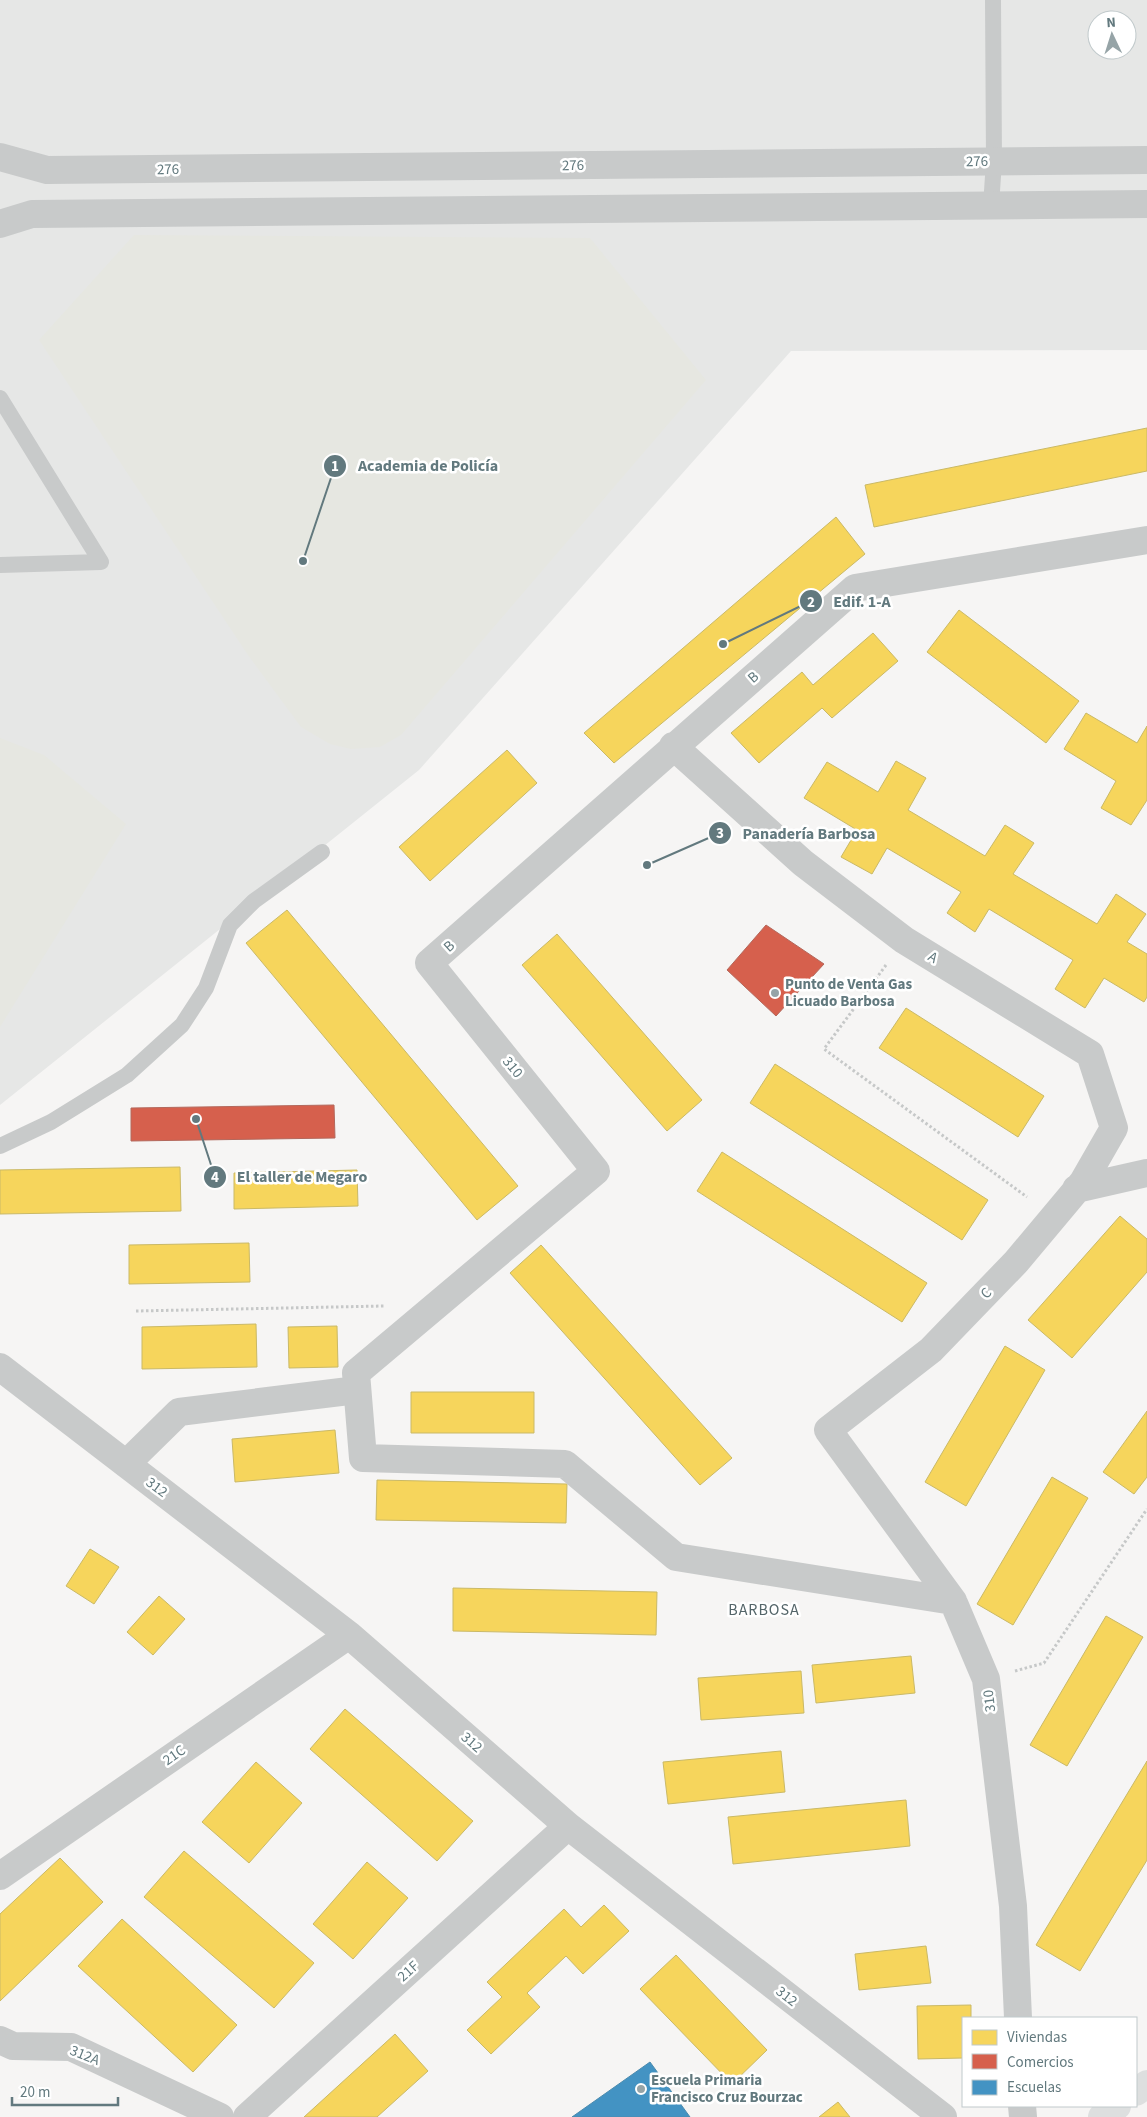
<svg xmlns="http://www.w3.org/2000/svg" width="1147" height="2117" viewBox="0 0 1147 2117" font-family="'Source Sans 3',sans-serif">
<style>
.built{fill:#e6e7e6;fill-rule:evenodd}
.green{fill:#e6e7e1}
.homes{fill:#f6d55c;stroke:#cab966}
.shops{fill:#d6604d;stroke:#b3685c}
.schools{fill:#4393c3;stroke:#4c8bae}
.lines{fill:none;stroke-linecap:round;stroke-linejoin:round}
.path{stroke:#c6c8c8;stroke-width:3;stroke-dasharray:2.5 2.5;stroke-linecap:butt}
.lane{stroke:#c8caca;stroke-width:16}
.street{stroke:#c8caca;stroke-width:28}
.secondary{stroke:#dddfdf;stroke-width:28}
.poi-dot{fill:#96a4a7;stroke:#fff;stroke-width:2}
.labels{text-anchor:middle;stroke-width:5;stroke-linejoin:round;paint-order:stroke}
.street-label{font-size:15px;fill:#62797e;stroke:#fff}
.poi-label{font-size:15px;font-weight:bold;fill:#62797e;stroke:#fff;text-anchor:start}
.neighbourhood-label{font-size:16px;letter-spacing:1px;fill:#546569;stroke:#fff}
.leader{fill:none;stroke:#62797e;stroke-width:2}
.callout-dot{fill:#62797e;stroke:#fff;stroke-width:2}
.mark-label{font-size:15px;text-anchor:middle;font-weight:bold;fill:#fff}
.callout-label{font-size:16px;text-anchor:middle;font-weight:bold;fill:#62797e;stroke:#fff;stroke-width:5;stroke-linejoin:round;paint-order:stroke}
</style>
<rect width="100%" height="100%" fill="#f6f5f4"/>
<!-- built -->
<path class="built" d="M 0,0 L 1147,0 L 1147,350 L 791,351 L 419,770 L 0,1105 ZM 1097,20 L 1127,20 L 1127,50 L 1097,50 Z"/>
<!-- green -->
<path class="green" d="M 134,235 L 590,238 L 706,380 L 401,735 L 380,747 L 351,749 L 330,744 L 301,727 L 248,655 L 39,340 Z
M 0,738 L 44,755 L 126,824 L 0,1027 Z"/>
<!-- homes -->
<path class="homes" d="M 1147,428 L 1147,471 L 874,527 L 865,485 Z
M 836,517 L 865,554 L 614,763 L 584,733 Z
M 959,610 L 1079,701 L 1046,743 L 927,652 Z
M 873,633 L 898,661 L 832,718 L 822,708 L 759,763 L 731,733 L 802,672 L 813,685 Z
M 1086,713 L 1137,743 L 1147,726 L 1147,800 L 1131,825 L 1101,808 L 1116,781 L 1064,749 Z
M 507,750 L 537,783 L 430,881 L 399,847 Z
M 896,761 L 926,778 L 908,810 L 985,856 L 1005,825 L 1034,843 L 1013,874 L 1097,924 L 1116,894 L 1146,914 L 1127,942 L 1147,954 L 1147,997 L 1144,1002 L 1104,978 L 1085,1008 L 1055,989 L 1073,960 L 989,909 L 975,932 L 947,913 L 961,892 L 887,848 L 872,874 L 841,857 L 857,830 L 804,798 L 827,762 L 878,792 Z
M 287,910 L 518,1186 L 477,1220 L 246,943 Z
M 557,934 L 702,1100 L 667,1131 L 522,965 Z
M 906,1008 L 1044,1096 L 1018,1137 L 879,1048 Z
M 775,1064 L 988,1200 L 962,1240 L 750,1103 Z
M 722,1152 L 927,1283 L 902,1322 L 697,1191 Z
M 180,1167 L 181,1211 L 0,1214 L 0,1170 Z
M 357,1170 L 358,1206 L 234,1209 L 234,1173 Z
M 1120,1216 L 1147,1239 L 1147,1272 L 1072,1358 L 1028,1320 Z
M 249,1243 L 250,1282 L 129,1284 L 129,1245 Z
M 541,1245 L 732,1458 L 700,1485 L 510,1273 Z
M 256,1324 L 257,1367 L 142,1369 L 142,1327 Z
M 337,1326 L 338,1367 L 289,1368 L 288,1327 Z
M 1005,1346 L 1045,1370 L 966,1506 L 925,1482 Z
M 411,1392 L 534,1392 L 534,1433 L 411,1433 Z
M 1147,1411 L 1147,1477 L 1134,1494 L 1103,1472 Z
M 335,1430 L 339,1473 L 235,1482 L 232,1439 Z
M 1052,1477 L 1088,1498 L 1013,1625 L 977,1604 Z
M 377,1480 L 567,1484 L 566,1523 L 376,1520 Z
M 90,1549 L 119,1567 L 94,1604 L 66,1586 Z
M 453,1588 L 657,1592 L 656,1635 L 453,1631 Z
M 159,1596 L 185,1619 L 153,1655 L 127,1632 Z
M 1106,1616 L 1143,1637 L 1067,1766 L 1030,1745 Z
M 911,1656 L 915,1693 L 816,1703 L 812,1665 Z
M 801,1671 L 804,1713 L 701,1720 L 698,1678 Z
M 345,1709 L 473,1821 L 437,1861 L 310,1749 Z
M 781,1751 L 785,1792 L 668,1804 L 663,1762 Z
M 1147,1761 L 1147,1860 L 1080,1971 L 1036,1945 Z
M 256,1762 L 302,1803 L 249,1863 L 202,1822 Z
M 906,1800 L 910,1846 L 733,1864 L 728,1817 Z
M 184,1851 L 314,1963 L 274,2008 L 144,1897 Z
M 60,1858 L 103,1902 L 0,2001 L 0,1914 Z
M 367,1862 L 408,1898 L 353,1959 L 313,1924 Z
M 604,1905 L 629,1931 L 583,1974 L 566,1956 L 527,1993 L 540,2007 L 491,2054 L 467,2030 L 502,1997 L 487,1982 L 564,1909 L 581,1927 Z
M 122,1919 L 237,2025 L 193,2072 L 78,1966 Z
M 926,1946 L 931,1983 L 859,1990 L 855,1954 Z
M 676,1955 L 767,2050 L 732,2084 L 640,1989 Z
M 971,2005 L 971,2018 L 963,2018 L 963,2058 L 918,2059 L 917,2006 Z
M 395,2034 L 428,2071 L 377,2117 L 304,2117 Z
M 838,2102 L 850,2117 L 819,2117 Z"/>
<!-- shops -->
<path class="shops" d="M 766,925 L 824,964 L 776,1016 L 727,970 Z
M 334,1105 L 335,1138 L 131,1141 L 131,1108 Z"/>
<!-- schools -->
<path class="schools" d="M 650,2062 L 690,2117 L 572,2117 Z"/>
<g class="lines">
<!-- path -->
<path class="path" d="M 886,965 L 824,1049 L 1027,1197
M 136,1311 L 384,1306
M 1015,1671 L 1044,1663 L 1147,1509"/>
<!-- lane -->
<path class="lane" d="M 991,206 L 994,161 L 993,0
M 0,398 L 101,562 L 0,565
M 0,1146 L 51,1122 L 127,1075 L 182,1025 L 206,988 L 230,925 L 254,901 L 322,852"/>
<!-- street -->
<path class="street" d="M 0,157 L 47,170 L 1147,160
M 0,224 L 32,214 L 1147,204
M 673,746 L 803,863 L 904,940 L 1090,1054 L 1114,1128 L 1083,1182 L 1016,1262 L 931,1350 L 828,1430 L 953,1601 L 986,1679 L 1013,1906 L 1018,2018
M 1076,1189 L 1147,1173
M 0,1367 L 349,1635 L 568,1826 L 943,2117
M 126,1464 L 179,1412 L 357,1390
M 953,1601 L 676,1557 L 565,1464 L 363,1458 L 356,1373 L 596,1171 L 429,963 L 855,588 L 1147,540
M 0,1876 L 349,1635
M 0,2040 L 13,2046 L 71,2047 L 220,2117
M 1022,2106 L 1023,2117
M 247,2117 L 568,1826"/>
<!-- secondary -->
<path class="secondary" d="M 1136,2092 L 1147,2084
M 1102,2117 L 1117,2106"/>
</g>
<!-- markers -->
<g class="poi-dot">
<circle cx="775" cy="993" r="5"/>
<circle cx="641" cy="2089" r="5"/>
</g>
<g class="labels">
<!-- street labels -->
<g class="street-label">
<text transform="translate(977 161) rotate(-1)" y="5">276</text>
<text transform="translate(573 165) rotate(-1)" y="5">276</text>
<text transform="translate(168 169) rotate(-1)" y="5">276</text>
<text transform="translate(753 677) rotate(-41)" y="5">B</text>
<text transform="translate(449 946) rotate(-42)" y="5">B</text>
<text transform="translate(933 957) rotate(31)" y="5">A</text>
<text transform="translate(513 1067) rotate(51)" y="5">310</text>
<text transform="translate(986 1293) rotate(-46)" y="5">C</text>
<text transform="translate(157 1487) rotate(37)" y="5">312</text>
<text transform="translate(989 1701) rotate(-97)" y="5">310</text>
<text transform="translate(472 1742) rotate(41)" y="5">312</text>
<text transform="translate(174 1755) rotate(-35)" y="5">21C</text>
<text transform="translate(408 1971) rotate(-42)" y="5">21F</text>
<text transform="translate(787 1996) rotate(38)" y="5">312</text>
<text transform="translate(85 2055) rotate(22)" y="5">312A</text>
</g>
<!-- poi labels -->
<g class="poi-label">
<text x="785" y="989">Punto de Venta Gas<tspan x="785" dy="17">Licuado Barbosa</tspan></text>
<text x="651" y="2085">Escuela Primaria<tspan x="651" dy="17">Francisco Cruz Bourzac</tspan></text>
</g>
<!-- neighbourhood labels -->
<g class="neighbourhood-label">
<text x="764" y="1615">BARBOSA</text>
</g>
</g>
<!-- callouts -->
<path class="leader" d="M303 561L335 466M723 644L811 601M647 865L720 833M196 1119L215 1177"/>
<g class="callout-dot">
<circle cx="303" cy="561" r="5"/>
<circle cx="723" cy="644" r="5"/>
<circle cx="647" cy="865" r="5"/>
<circle cx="196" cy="1119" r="5"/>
<circle cx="335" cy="466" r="12"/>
<circle cx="811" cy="601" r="12"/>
<circle cx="720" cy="833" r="12"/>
<circle cx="215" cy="1177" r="12"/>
</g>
<g class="mark-label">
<text x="335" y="471">1</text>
<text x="811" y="607">2</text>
<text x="720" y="838">3</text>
<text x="215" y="1182">4</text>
</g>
<g class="callout-label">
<text x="428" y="471">Academia de Policía</text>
<text x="862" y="607">Edif. 1-A</text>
<text x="809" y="839">Panadería Barbosa</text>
<text x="302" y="1182">El taller de Megaro</text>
</g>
<!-- legend -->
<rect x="962" y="2017" width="175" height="90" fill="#ffffff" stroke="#c0c9cb"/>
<rect x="972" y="2030" width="25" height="15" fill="#f6d55c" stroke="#c0c9cb"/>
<text x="1007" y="2042" font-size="15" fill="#62797e">Viviendas</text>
<rect x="972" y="2054" width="25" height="15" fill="#d6604d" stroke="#c0c9cb"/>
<text x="1007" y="2067" font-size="15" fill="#62797e">Comercios</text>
<rect x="972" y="2080" width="25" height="15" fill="#4393c3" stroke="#c0c9cb"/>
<text x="1007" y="2092" font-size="15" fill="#62797e">Escuelas</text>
<!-- north arrow -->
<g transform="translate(1112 35) rotate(356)"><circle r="24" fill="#ffffff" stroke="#c0c9cb"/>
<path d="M0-4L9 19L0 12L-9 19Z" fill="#96a4a7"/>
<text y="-8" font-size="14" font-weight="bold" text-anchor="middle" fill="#62797e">N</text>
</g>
<!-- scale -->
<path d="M12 2097v8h106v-8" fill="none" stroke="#62797e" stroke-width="2.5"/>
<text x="20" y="2097" font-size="15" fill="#62797e" stroke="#ffffff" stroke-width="4" paint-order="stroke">20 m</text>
</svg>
